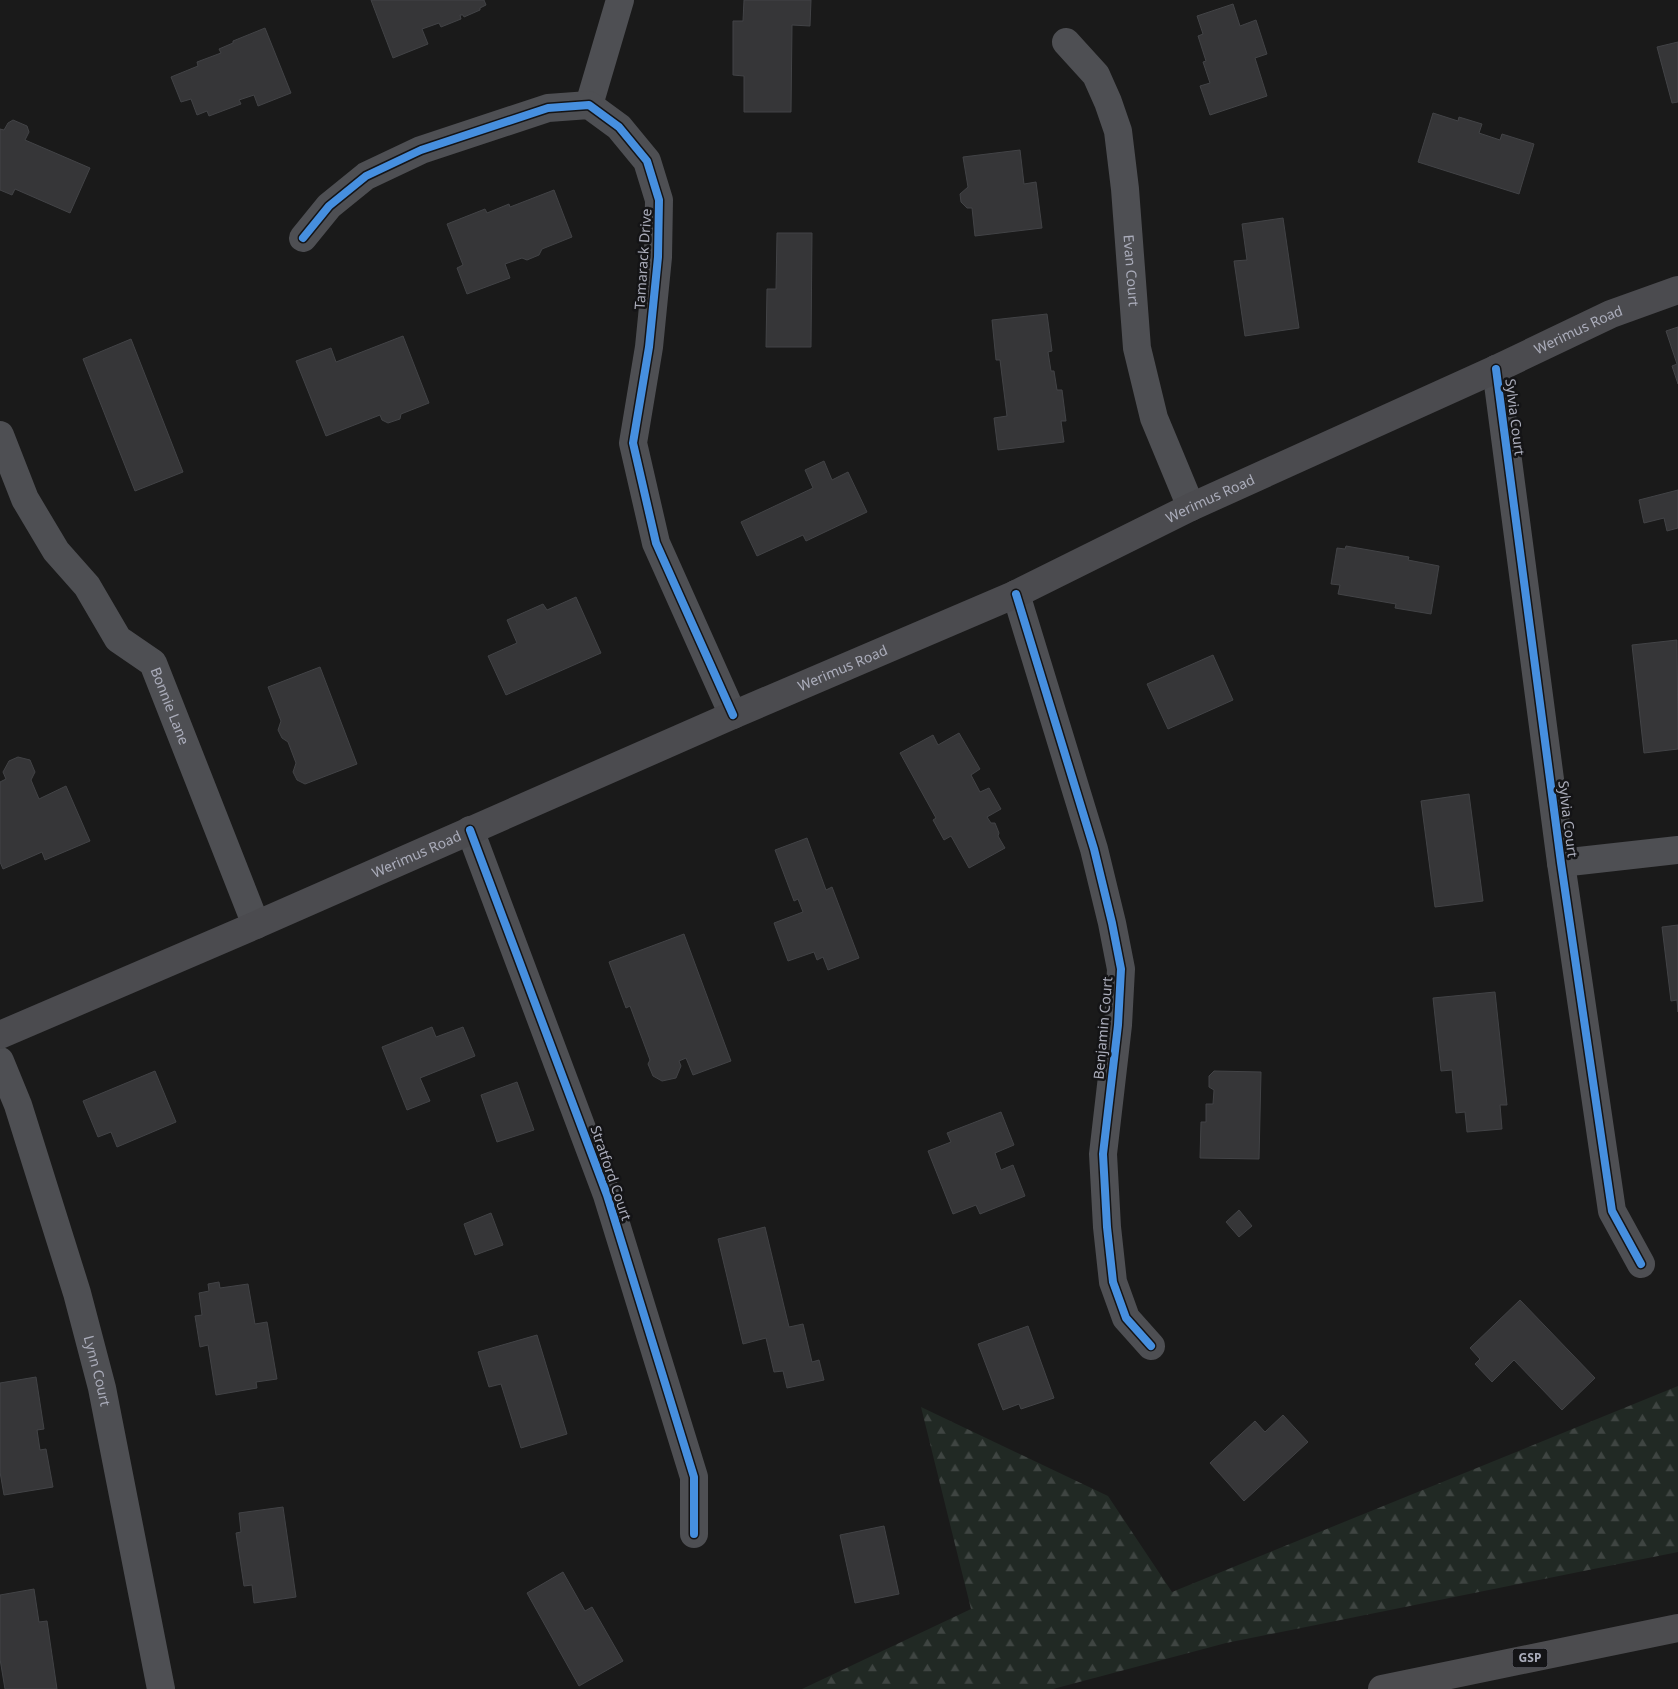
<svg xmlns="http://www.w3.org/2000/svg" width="1678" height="1689" viewBox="0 0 1678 1689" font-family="'Noto Sans',sans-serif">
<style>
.forest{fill:url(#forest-firs)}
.building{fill:#363638;stroke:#424346}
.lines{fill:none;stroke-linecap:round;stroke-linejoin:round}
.minor{stroke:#4e4f53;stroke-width:28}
.major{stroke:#4b4b4f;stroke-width:28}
.highway{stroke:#4c4c4f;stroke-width:28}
.cycleway-casing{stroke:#141416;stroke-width:11}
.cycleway{stroke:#468fdf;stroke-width:8}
.labels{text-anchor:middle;stroke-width:5;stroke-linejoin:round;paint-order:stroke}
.shield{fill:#141416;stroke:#7e7f8a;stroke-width:1}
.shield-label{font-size:12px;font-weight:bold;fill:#abadbb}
.street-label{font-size:14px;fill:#abadbb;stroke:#141416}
</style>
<defs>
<pattern id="forest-firs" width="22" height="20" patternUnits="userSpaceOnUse" patternTransform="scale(1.25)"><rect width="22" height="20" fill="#212924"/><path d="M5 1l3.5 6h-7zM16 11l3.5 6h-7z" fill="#3f4542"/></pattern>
</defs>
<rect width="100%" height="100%" fill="#1a1a1a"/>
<!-- forest -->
<path class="forest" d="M 1678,1386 L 1678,1552 L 1226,1643 L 1053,1689 L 802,1689 L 971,1609 L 921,1407 L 1108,1496 L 1172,1592 Z"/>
<!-- building -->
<path class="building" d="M 371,0 L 484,0 L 486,5 L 480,8 L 480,10 L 464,17 L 463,15 L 460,15 L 461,19 L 441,27 L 439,23 L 422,29 L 428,44 L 393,58 Z
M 744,0 L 811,0 L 810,26 L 792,25 L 791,112 L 744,112 L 744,76 L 733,75 L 733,21 L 743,21 Z
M 1233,4 L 1240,26 L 1256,20 L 1267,54 L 1255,58 L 1267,96 L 1210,115 L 1200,86 L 1210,83 L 1203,62 L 1206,61 L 1198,36 L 1203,34 L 1197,16 Z
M 265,28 L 291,93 L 258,106 L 254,95 L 239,100 L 241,104 L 209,116 L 207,111 L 197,115 L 191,99 L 181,102 L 171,77 L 198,66 L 197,62 L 221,53 L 219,49 L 233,43 L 233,41 Z
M 1678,42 L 1678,102 L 1672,103 L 1657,47 Z
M 1433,113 L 1458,121 L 1459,117 L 1482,124 L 1479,133 L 1500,140 L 1502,134 L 1534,144 L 1519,194 L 1418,162 Z
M 13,120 L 27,126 L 29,132 L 25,140 L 90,168 L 70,213 L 15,189 L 12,195 L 0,190 L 0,129 L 4,130 L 8,123 Z
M 1020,150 L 1024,184 L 1036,182 L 1042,228 L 975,236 L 972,208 L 967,208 L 961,202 L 960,194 L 968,187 L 963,157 Z
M 554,190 L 572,237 L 542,249 L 539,255 L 527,260 L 522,258 L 505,264 L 510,278 L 467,294 L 457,268 L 463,265 L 447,224 L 485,209 L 487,213 L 509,204 L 510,207 Z
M 1283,218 L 1299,328 L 1245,336 L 1234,261 L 1247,260 L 1242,224 Z
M 777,233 L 812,233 L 811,347 L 766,347 L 767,289 L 776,289 Z
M 1047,314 L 1052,351 L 1048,352 L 1051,371 L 1054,371 L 1057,390 L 1062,390 L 1066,421 L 1061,421 L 1064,442 L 998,450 L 994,418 L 1007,416 L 1000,360 L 996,360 L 992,320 Z
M 1678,327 L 1678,384 L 1672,366 L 1677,364 L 1666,331 Z
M 403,336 L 429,403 L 401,414 L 400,419 L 388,423 L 382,420 L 380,415 L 326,436 L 296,361 L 331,348 L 336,362 Z
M 131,339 L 183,472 L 135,491 L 83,359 Z
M 824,461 L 832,480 L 848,472 L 867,512 L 806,541 L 803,535 L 757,556 L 741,522 L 813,488 L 805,470 Z
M 1678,490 L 1678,528 L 1667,531 L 1664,518 L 1644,523 L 1639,500 Z
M 1346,546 L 1409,557 L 1408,560 L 1439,566 L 1431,614 L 1395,608 L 1396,604 L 1338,594 L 1340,585 L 1331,584 L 1337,548 L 1345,549 Z
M 576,597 L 601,653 L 506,695 L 488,656 L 517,643 L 507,620 L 543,604 L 547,610 Z
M 1677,640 L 1678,749 L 1644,753 L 1632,645 Z
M 1213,655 L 1233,700 L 1168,729 L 1147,684 Z
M 320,667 L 357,764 L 305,784 L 297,780 L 293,772 L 296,763 L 288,742 L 282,738 L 278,730 L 281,721 L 268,687 Z
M 959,733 L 980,769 L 971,775 L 980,792 L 989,788 L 1001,809 L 987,817 L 991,823 L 995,823 L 999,833 L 998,836 L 1005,848 L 969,868 L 951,836 L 944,840 L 933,820 L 936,818 L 900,753 L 933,735 L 938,745 Z
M 18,757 L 30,760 L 35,772 L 31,780 L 39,799 L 66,786 L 90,841 L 45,860 L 42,852 L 3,869 L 0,862 L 0,782 L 6,779 L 3,772 L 9,761 Z
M 1469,794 L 1483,901 L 1435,907 L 1421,801 Z
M 807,838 L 826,890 L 832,887 L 859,958 L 828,970 L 823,957 L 817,960 L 814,952 L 788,961 L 774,923 L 803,912 L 798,899 L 794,901 L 775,850 Z
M 1678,925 L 1678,1012 L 1677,1000 L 1671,1001 L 1662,927 Z
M 684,934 L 731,1061 L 693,1075 L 686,1058 L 679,1061 L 681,1066 L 676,1078 L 662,1081 L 653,1076 L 648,1064 L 650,1060 L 630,1006 L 626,1008 L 609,962 Z
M 1495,992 L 1507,1105 L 1500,1105 L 1502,1129 L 1467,1132 L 1465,1112 L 1456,1113 L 1452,1070 L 1441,1071 L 1433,998 Z
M 432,1027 L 436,1037 L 463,1027 L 475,1056 L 420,1078 L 430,1101 L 407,1110 L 382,1047 Z
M 155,1071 L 176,1122 L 117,1147 L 111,1132 L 98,1137 L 83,1101 Z
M 1214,1071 L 1261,1072 L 1259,1159 L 1200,1158 L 1201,1122 L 1206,1122 L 1206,1104 L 1213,1104 L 1214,1090 L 1209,1087 L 1209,1076 Z
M 517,1082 L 534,1130 L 497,1142 L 481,1095 Z
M 1001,1112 L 1014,1145 L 995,1153 L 1001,1170 L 1013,1165 L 1025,1196 L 980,1214 L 976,1205 L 953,1214 L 928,1151 L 951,1142 L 947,1133 Z
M 1239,1210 L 1252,1226 L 1239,1237 L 1226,1222 Z
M 491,1213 L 503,1245 L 475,1255 L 464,1224 Z
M 765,1227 L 789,1327 L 803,1324 L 812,1362 L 819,1360 L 824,1380 L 787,1388 L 783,1371 L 774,1372 L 766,1338 L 743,1344 L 718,1239 Z
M 219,1282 L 220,1288 L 248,1284 L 255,1324 L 267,1322 L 277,1379 L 256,1382 L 257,1388 L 216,1395 L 208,1345 L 200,1347 L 195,1316 L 202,1315 L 199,1293 L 209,1291 L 208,1284 Z
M 1520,1300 L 1595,1378 L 1562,1410 L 1514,1360 L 1492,1382 L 1475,1364 L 1480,1359 L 1470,1348 Z
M 1028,1326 L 1054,1398 L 1021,1409 L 1019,1404 L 1003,1410 L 978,1344 Z
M 537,1335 L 567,1434 L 521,1448 L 501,1384 L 489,1387 L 478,1352 Z
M 36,1377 L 44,1429 L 37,1430 L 40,1450 L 46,1449 L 53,1487 L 4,1495 L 0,1472 L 0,1383 Z
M 1283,1415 L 1308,1442 L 1244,1501 L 1210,1463 L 1255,1421 L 1265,1432 Z
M 283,1507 L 296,1597 L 254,1603 L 252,1585 L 244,1586 L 236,1533 L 241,1532 L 239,1513 Z
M 884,1526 L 899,1594 L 855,1603 L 840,1535 Z
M 563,1572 L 585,1611 L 592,1607 L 623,1661 L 579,1686 L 527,1593 Z
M 34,1589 L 39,1622 L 47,1621 L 57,1689 L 5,1689 L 0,1659 L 0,1595 Z"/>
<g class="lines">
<!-- minor -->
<g class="minor">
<path id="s1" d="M 1066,42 L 1096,75 L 1108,102 L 1118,131 L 1125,189 L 1137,348 L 1154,418 L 1191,507"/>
<path d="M 589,105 L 620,0"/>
<path d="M 303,238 L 329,206 L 366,176 L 421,150 L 548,108 L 589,105 L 619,127 L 647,161 L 659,200 L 658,257 L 649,347 L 633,443 L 656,543 L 733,715"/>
<path d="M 1496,369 L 1561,863 L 1612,1211 L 1641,1264"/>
<path id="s2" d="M 0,435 L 25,499 L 56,551 L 87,586 L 118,639 L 153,663 L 256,925"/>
<path d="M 1016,594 L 1094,849 L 1112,923 L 1121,969 L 1118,1025 L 1103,1154 L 1107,1227 L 1113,1282 L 1126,1318 L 1151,1346"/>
<path d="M 470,830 L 607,1195 L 694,1477 L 694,1534"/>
<path d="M 1561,863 L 1678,850"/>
<path id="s3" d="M 0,1061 L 18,1105 L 77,1293 L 102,1388 L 161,1689"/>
</g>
<!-- major -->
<path class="major" id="s4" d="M 0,1035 L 256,925 L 733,715 L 1016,594 L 1191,507 L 1496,369 L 1611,314 L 1678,290"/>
<!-- highway -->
<path class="highway" d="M 1382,1689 L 1678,1628"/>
<!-- cycleway casing -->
<g class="cycleway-casing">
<path id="cycleway" d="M 303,238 L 329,206 L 366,176 L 421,150 L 548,108 L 589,105 L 619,127 L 647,161 L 659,200 L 658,257 L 649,347 L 633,443 L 656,543 L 733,715
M 1496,369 L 1561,863 L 1612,1211 L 1641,1264
M 1016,594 L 1094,849 L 1112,923 L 1121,969 L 1118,1025 L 1103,1154 L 1107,1227 L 1113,1282 L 1126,1318 L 1151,1346
M 470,830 L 607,1195 L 694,1477 L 694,1534"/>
</g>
<!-- cycleway -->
<use href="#cycleway" class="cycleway"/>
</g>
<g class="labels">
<!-- shield labels -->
<rect class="shield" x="1512.5" y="1648.5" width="35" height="19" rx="4"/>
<g class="shield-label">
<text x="1530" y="1662">GSP</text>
</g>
<!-- street labels -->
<g class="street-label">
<text transform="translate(643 259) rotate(-86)" y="5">Tamarack Drive</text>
<text dy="5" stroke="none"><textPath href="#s1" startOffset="245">Evan Court</textPath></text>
<text dy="5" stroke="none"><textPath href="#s4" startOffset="1729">Werimus Road</textPath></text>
<text transform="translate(1515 417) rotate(83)" y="5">Sylvia Court</text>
<text dy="5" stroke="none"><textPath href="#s4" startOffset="1324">Werimus Road</textPath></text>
<text dy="5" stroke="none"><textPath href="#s4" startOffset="919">Werimus Road</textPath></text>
<text dy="5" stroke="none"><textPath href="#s2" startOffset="326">Bonnie Lane</textPath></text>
<text transform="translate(1568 819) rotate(83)" y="5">Sylvia Court</text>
<text dy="5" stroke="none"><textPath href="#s4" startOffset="454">Werimus Road</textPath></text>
<text transform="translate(1103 1028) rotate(-85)" y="5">Benjamin Court</text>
<text transform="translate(611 1173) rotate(71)" y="5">Stratford Court</text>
<text dy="5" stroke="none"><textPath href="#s3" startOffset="325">Lynn Court</textPath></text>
</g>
</g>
</svg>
